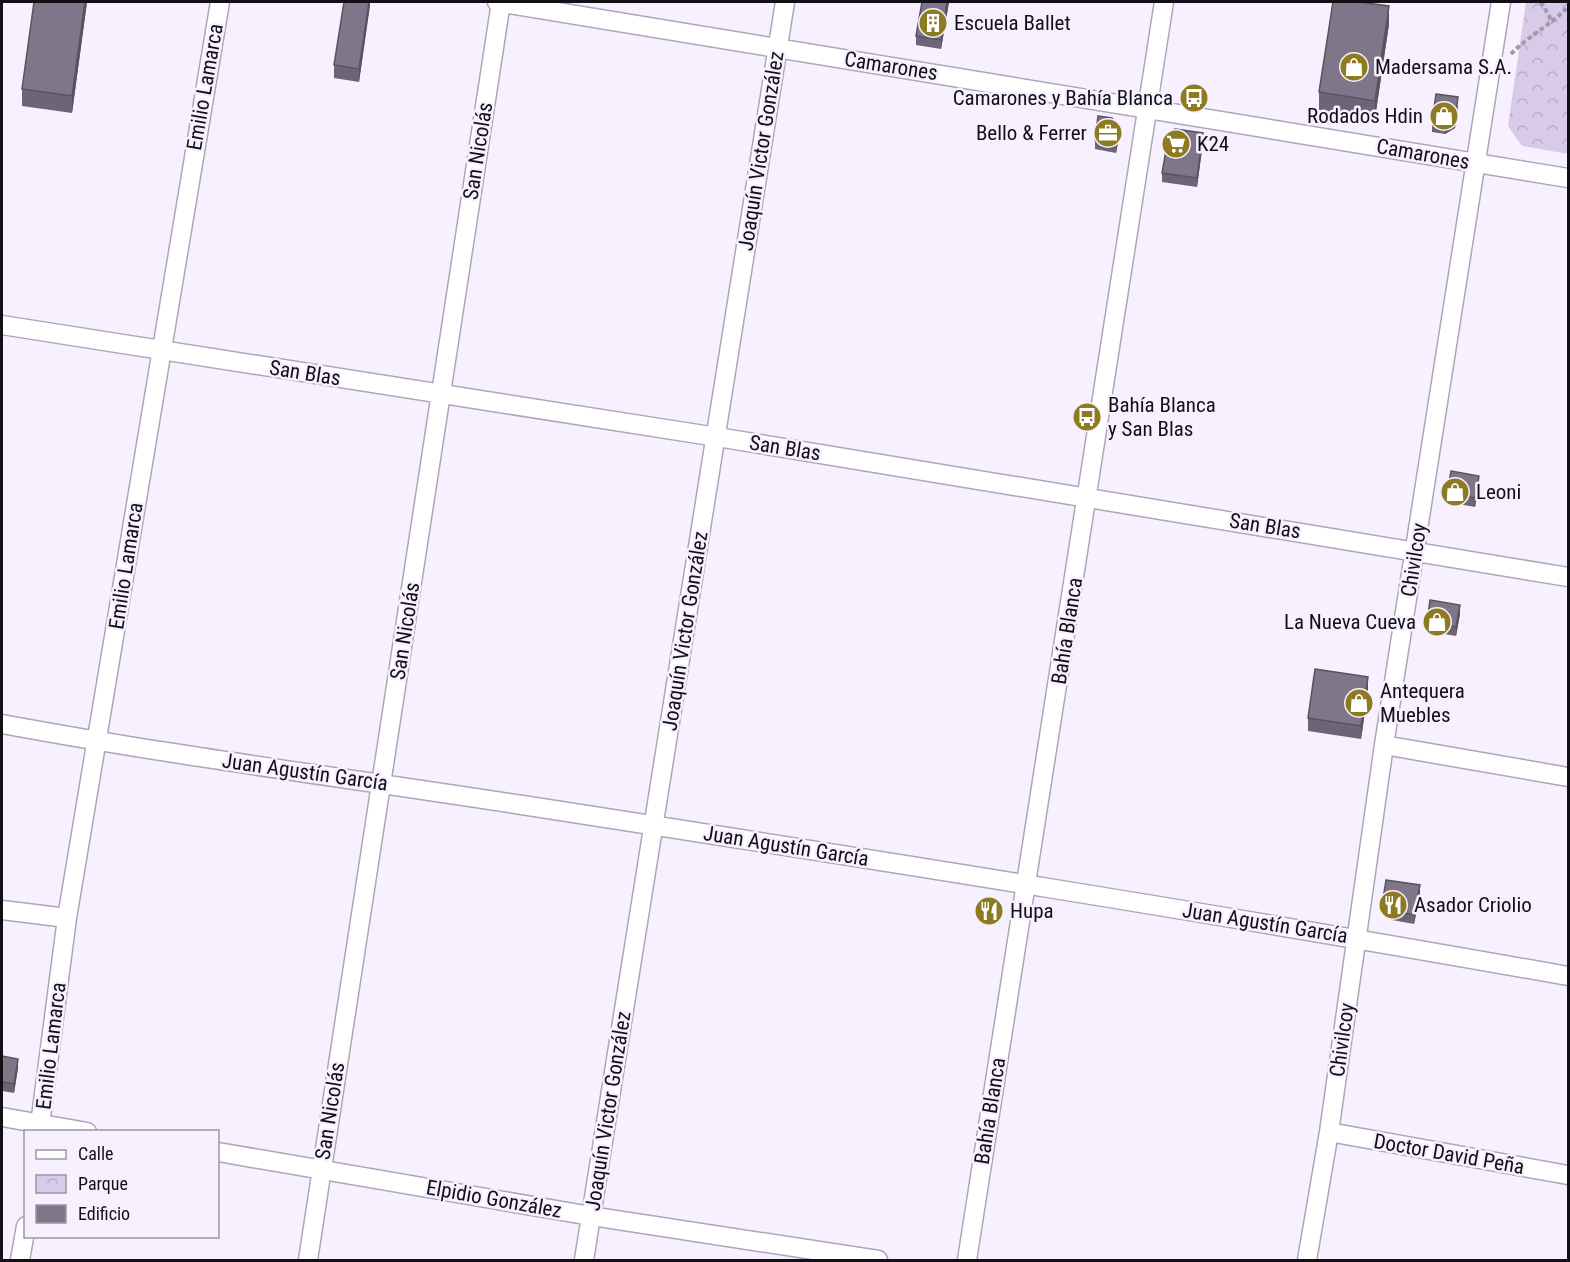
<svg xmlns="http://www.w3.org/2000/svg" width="1570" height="1262" viewBox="0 0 1570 1262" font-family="'Roboto Condensed',sans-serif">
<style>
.park{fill:url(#park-crowns)}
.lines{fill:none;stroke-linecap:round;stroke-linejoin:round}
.street-casing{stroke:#afa5bb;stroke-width:21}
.path{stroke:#a09ba7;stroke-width:4;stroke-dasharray:4.5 3;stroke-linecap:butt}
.street{stroke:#fff;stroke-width:18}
.wall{fill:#6d6577}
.shaded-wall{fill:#595361}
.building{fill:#7f768a;stroke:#595361;stroke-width:1.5}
.labels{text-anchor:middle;stroke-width:5;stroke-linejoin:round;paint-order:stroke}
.poi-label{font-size:21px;fill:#130f17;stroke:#f7f1ff;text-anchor:start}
.street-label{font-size:21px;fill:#130f17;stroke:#f7f1ff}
</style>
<defs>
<pattern id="park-crowns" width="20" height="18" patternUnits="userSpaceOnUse" patternTransform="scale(1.5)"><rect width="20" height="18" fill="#d9caea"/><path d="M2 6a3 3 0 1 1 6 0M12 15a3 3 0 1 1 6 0" fill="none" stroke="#b9acc8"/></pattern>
</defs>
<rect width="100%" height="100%" fill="#f7f1ff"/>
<!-- park -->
<path class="park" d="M 1526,2 L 1568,2 L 1568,154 L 1522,146 L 1508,126 Z"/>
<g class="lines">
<!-- street casing -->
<g class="street-casing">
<path id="street" d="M 497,2 L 1568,178
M 2,325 L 717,437 L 1568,577
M 2,724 C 174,756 348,778 522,805 C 871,859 1220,914 1568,976
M 1384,745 L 1568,777
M 2,910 L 67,918
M 2,1117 L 87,1132
M 39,1132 L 67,918 L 220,2
M 1329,1132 L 1568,1175
M 218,1152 L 591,1216 L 878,1260
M 20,1260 L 26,1226
M 308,1260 L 501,2
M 584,1260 L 785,2
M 967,1260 L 1164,2
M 1307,1260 L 1329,1132 L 1384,745 L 1501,2"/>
</g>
<!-- path -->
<path class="path" d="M 1541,2 L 1553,23
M 1511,54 C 1528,36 1551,25 1568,7"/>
<!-- street -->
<use href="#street" class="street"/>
</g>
<!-- wall -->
<path class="wall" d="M 87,2 L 72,113 L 22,106 L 22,89 Z
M 370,2 L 359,82 L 334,78 L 334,65 Z
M 949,2 L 941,49 L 916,45 L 916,36 Z
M 1389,24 L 1375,118 L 1319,110 L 1319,92 Z
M 1458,106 L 1455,128 L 1445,134 L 1432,132 L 1432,123 Z
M 1119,137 L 1116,153 L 1095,149 L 1095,140 Z
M 1203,142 L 1197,187 L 1162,182 L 1162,173 Z
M 1479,485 L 1475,507 L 1447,502 L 1447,493 Z
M 1460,614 L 1456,636 L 1427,631 L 1427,622 Z
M 1368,691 L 1361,739 L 1308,731 L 1308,718 Z
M 1420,894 L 1414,924 L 1392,920 L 1383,908 L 1383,899 Z
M 2,1056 L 18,1068 L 14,1093 L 2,1091 Z"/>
<!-- shaded-wall -->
<path class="shaded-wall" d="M 85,2 L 87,2 L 72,113 L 72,96 Z
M 369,2 L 370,2 L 370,6 L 359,82 L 359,69 Z
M 947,2 L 949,2 L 941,49 L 941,40 Z
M 1389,6 L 1389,24 L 1375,118 L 1375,101 Z
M 1458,97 L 1455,128 L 1445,134 L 1445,125 Z
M 1119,128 L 1119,137 L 1116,153 L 1116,144 Z
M 1203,133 L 1203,142 L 1197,187 L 1197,178 Z
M 1479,476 L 1479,485 L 1475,507 L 1475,498 Z
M 1460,605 L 1460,614 L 1456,636 L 1456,627 Z
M 1368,677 L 1368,691 L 1361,739 L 1361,726 Z
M 1420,885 L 1420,894 L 1414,924 L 1414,915 Z
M 18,1059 L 18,1068 L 14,1093 L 14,1084 Z"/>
<!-- building -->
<path class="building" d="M 34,2 L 85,2 L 72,96 L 22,89 Z
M 344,2 L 369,2 L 359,69 L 334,65 Z
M 922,2 L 947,2 L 941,40 L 916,36 Z
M 1333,2 L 1359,2 L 1389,6 L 1375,101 L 1319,92 Z
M 1436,94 L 1458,97 L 1455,119 L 1445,125 L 1432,123 Z
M 1098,116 L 1112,118 L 1119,128 L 1116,144 L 1095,140 Z
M 1175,129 L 1203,133 L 1197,178 L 1162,173 L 1169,133 Z
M 1451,471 L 1479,476 L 1475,498 L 1447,493 Z
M 1430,600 L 1460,605 L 1456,627 L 1427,622 Z
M 1315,669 L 1368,677 L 1361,726 L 1308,718 Z
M 1386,880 L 1420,885 L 1414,915 L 1392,911 L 1383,899 Z
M 2,1056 L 18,1059 L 14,1084 L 2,1082 Z"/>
<!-- icons -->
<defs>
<g id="building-disc" transform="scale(1.5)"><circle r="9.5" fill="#8e7b21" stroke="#f7f1ff"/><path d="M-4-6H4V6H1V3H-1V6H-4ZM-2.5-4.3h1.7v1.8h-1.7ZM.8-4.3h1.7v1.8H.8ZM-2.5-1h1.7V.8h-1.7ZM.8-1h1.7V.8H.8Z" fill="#fff"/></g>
<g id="shop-disc" transform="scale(1.5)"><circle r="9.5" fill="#8e7b21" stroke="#f7f1ff"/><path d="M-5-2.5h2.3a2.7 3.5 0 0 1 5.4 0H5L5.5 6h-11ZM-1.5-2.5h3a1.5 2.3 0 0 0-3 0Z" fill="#fff"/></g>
<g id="bus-disc" transform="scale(1.5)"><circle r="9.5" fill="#8e7b21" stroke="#f7f1ff"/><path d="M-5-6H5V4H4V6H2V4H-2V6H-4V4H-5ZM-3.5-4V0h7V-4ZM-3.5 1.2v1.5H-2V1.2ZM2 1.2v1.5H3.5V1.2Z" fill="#fff"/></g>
<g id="office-disc" transform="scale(1.5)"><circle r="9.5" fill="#8e7b21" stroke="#f7f1ff"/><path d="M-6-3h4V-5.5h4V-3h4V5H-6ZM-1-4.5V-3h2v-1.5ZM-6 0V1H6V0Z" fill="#fff"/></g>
<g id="supermarket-disc" transform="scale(1.5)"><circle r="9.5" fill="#8e7b21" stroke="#f7f1ff"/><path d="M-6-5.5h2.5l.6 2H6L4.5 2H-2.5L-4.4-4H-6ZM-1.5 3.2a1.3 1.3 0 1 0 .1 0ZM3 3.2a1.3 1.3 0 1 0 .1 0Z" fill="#fff"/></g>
<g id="restaurant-disc" transform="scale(1.5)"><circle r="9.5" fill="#8e7b21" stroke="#f7f1ff"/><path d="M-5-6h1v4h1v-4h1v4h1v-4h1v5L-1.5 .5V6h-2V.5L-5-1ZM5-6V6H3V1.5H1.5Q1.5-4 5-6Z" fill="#fff"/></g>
</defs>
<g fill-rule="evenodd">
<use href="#building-disc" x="933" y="23"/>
<use href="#shop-disc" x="1354" y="67"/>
<use href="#bus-disc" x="1194" y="98"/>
<use href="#shop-disc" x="1444" y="116"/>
<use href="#office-disc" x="1108" y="133"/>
<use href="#supermarket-disc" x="1176" y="144"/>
<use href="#bus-disc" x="1087" y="417"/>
<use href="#shop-disc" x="1455" y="492"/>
<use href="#shop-disc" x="1437" y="622"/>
<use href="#shop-disc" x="1359" y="703"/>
<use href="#restaurant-disc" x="1393" y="905"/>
<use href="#restaurant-disc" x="989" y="911"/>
</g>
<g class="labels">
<!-- poi labels -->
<g class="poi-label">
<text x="954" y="30">Escuela Ballet</text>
<text x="1375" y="74">Madersama S.A.</text>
<text x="1173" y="105" text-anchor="end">Camarones y Bahía Blanca</text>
<text x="1423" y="123" text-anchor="end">Rodados Hdin</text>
<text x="1087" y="140" text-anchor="end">Bello &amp; Ferrer</text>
<text x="1197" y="151">K24</text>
<text x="1108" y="412">Bahía Blanca<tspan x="1108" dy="24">y San Blas</tspan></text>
<text x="1476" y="499">Leoni</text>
<text x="1416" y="629" text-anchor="end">La Nueva Cueva</text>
<text x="1380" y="698">Antequera<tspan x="1380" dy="24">Muebles</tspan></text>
<text x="1414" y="912">Asador Criolio</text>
<text x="1010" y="918">Hupa</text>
</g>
<!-- street labels -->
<g class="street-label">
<text transform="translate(891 66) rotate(9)" y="7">Camarones</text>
<text transform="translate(205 87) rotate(-80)" y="7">Emilio Lamarca</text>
<text transform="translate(478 151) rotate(-81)" y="7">San Nicolás</text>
<text transform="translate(761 151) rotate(-81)" y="7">Joaquín Victor González</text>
<text transform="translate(1423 154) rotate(10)" y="7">Camarones</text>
<text transform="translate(305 373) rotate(9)" y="7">San Blas</text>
<text transform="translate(785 448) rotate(9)" y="7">San Blas</text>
<text transform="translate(1265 526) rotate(9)" y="7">San Blas</text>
<text transform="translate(1414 560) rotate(-81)" y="7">Chivilcoy</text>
<text transform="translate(126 566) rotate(-81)" y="7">Emilio Lamarca</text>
<text transform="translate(405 631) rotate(-81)" y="7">San Nicolás</text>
<text transform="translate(685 631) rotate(-81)" y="7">Joaquín Victor González</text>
<text transform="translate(1067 631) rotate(-81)" y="7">Bahía Blanca</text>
<text transform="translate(305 772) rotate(8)" y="7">Juan Agustín García</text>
<text transform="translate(786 846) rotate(9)" y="7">Juan Agustín García</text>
<text transform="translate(1265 923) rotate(9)" y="7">Juan Agustín García</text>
<text transform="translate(1342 1040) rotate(-82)" y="7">Chivilcoy</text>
<text transform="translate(51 1046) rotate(-83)" y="7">Emilio Lamarca</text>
<text transform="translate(330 1111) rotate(-81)" y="7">San Nicolás</text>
<text transform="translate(608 1111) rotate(-81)" y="7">Joaquín Victor González</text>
<text transform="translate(990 1111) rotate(-81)" y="7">Bahía Blanca</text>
<text transform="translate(1449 1154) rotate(10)" y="7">Doctor David Peña</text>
<text transform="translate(494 1199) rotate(10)" y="7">Elpidio González</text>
</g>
</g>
<!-- border -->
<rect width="1570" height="1262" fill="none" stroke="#130f17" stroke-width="6"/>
<!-- legend -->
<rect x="24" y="1130" width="195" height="108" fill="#f7f1ff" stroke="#9c97a2" stroke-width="1.5"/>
<rect x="36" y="1150" width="30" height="9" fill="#ffffff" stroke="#9c97a2" stroke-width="1.5"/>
<text x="78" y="1160" font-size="18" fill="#130f17">Calle</text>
<rect x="36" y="1175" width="30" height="18" fill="url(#park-crowns)" stroke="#9c97a2" stroke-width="1.5"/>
<text x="78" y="1190" font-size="18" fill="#130f17">Parque</text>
<rect x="36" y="1205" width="30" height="18" fill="#7f768a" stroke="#9c97a2" stroke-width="1.5"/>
<text x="78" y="1220" font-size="18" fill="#130f17">Edificio</text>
</svg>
